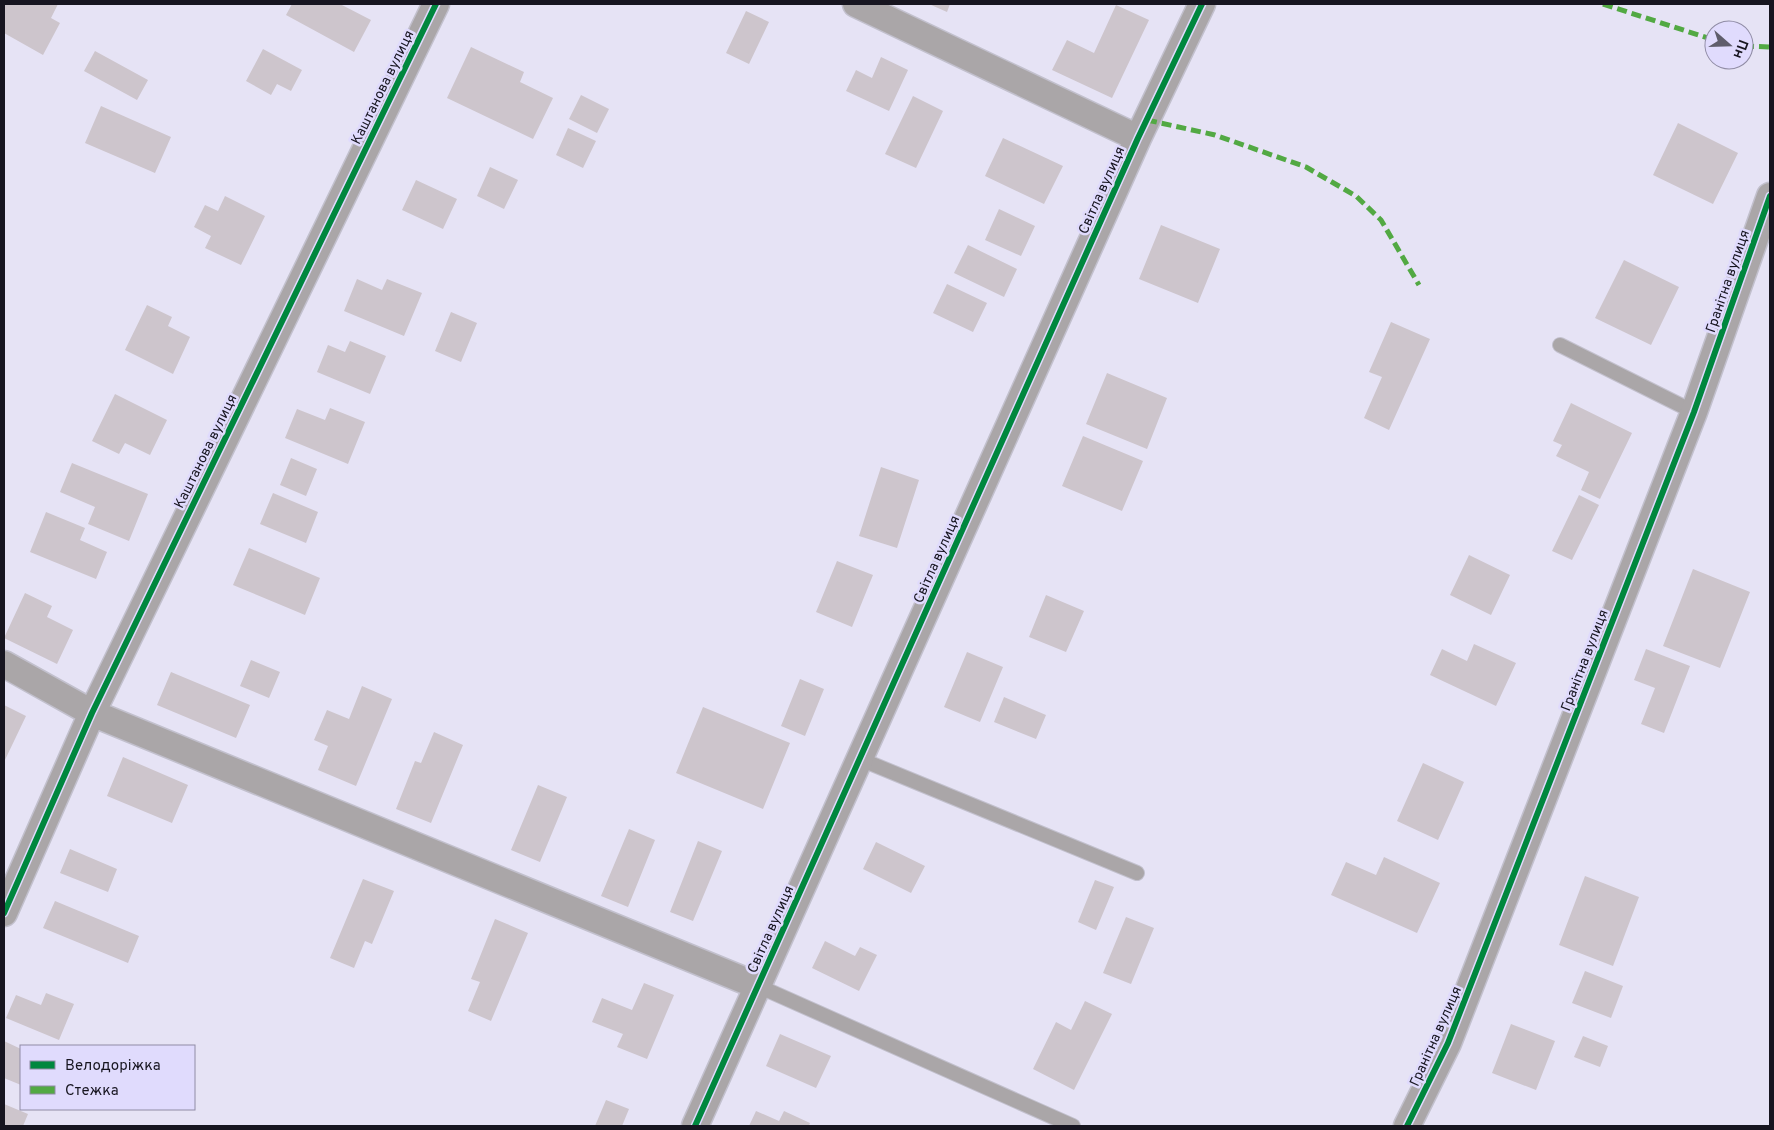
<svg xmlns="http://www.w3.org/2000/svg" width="1774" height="1130" viewBox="0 0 1774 1130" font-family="Overpass,sans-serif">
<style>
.building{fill:#cdc5cc}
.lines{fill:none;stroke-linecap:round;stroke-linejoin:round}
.service-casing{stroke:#c2c0cd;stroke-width:16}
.minor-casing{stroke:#c2c0cd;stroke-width:29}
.service{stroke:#aaa6a8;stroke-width:14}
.minor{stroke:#aaa6a8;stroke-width:26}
.quiet{stroke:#52a943;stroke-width:5;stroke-dasharray:10 5;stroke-linecap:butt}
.cycleway-casing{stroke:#e0dbfd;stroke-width:9}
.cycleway{stroke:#00873e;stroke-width:6}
.labels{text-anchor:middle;stroke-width:5;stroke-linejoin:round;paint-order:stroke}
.street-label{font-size:14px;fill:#171520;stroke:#e0dbfd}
</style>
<rect width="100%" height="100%" fill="#e6e3f5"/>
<!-- building -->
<path class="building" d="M 4,4 L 58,4 L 51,18 L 60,23 L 43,55 L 4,33 Z
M 292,4 L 340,4 L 371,20 L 354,52 L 286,15 Z
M 929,4 L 950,4 L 947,12 Z
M 1116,5 L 1149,20 L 1112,98 L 1052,70 L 1067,40 L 1094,53 Z
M 746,11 L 769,22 L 749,64 L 726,53 Z
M 471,47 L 524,72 L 520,82 L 553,98 L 533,139 L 447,98 Z
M 263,49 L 302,70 L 291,91 L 277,84 L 271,95 L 246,81 Z
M 95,51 L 148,80 L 137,100 L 84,71 Z
M 881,57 L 908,70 L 889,111 L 846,91 L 856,70 L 872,78 Z
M 581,95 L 609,109 L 597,133 L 569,119 Z
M 913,96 L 943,111 L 916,168 L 885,154 Z
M 101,106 L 171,137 L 155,173 L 85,143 Z
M 1678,123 L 1738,153 L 1713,204 L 1653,175 Z
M 568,128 L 596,141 L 583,168 L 556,155 Z
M 1003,138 L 1063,166 L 1044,204 L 985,176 Z
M 490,167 L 518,180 L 504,209 L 477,196 Z
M 416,180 L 457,199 L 443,229 L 402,210 Z
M 225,196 L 265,216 L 241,265 L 205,248 L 211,236 L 194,227 L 205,205 L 218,211 Z
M 999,209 L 1035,226 L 1021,256 L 985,240 Z
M 1161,225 L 1220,249 L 1198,303 L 1139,279 Z
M 968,245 L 1017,269 L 1004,297 L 954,273 Z
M 1624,260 L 1679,287 L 1651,345 L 1595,318 Z
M 357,279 L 382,290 L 387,279 L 422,293 L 404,336 L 344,311 Z
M 947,284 L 987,303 L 973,332 L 933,313 Z
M 147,305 L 172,317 L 168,326 L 190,337 L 173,374 L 125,350 Z
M 451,312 L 477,323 L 461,362 L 435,351 Z
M 1391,322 L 1430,339 L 1389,430 L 1364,418 L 1382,377 L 1369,372 Z
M 350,341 L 386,356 L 370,394 L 317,372 L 328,345 L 345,352 Z
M 1107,373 L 1167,398 L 1147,449 L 1086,424 Z
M 115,394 L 167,420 L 150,455 L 125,443 L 119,454 L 92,441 Z
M 1571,403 L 1632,433 L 1600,499 L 1581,490 L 1589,472 L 1556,456 L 1562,445 L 1553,441 Z
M 330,408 L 365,422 L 348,464 L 285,438 L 297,409 L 325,420 Z
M 1083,436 L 1143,461 L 1122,511 L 1062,486 Z
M 291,458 L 317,469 L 306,496 L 280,485 Z
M 72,463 L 148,494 L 129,541 L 88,524 L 95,507 L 60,492 Z
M 881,467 L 919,480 L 897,548 L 859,536 Z
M 273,493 L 318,512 L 306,543 L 260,524 Z
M 1579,495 L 1599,505 L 1572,560 L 1552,551 Z
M 46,512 L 85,528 L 80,540 L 107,552 L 96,579 L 30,552 Z
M 249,548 L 320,578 L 305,615 L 233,585 Z
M 1469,555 L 1510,575 L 1491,615 L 1450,595 Z
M 837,561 L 873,575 L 852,627 L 816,612 Z
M 1693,569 L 1750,592 L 1720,668 L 1663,646 Z
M 25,593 L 52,606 L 47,617 L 73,630 L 57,664 L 4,638 Z
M 1046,595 L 1084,611 L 1066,652 L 1029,637 Z
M 1474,644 L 1516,663 L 1496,706 L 1430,675 L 1442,649 L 1467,661 Z
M 1646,649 L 1690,666 L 1664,733 L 1641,724 L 1655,688 L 1634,680 Z
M 967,652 L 1003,667 L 980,722 L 944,707 Z
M 251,660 L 280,672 L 269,698 L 240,686 Z
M 171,672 L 250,705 L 236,738 L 157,705 Z
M 800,679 L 824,689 L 805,736 L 781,726 Z
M 362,686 L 392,699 L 356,786 L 318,770 L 328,746 L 314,740 L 327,710 L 349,719 Z
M 1004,697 L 1046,715 L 1036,739 L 994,722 Z
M 4,705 L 26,716 L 4,762 Z
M 703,707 L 790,743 L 763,809 L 676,773 Z
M 434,732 L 463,745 L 431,823 L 396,809 L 415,761 L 421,763 Z
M 123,757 L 188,785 L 172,823 L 107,796 Z
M 1423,763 L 1464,782 L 1438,840 L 1397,821 Z
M 538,785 L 567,797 L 540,862 L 511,850 Z
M 629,829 L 655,840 L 628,907 L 601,896 Z
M 698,841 L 722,851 L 693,921 L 670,912 Z
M 876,842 L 925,866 L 911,893 L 863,869 Z
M 70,849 L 117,869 L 108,892 L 60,873 Z
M 1384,857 L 1440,883 L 1417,933 L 1331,895 L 1346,862 L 1376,875 Z
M 1585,876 L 1639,897 L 1613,966 L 1559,945 Z
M 363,879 L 394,891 L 372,944 L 365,941 L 354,968 L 330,958 Z
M 1095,880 L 1114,887 L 1096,930 L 1078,922 Z
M 55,901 L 139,936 L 128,963 L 43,928 Z
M 1126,917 L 1154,928 L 1131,984 L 1103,973 Z
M 495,919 L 528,933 L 491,1021 L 468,1011 L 480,982 L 471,979 Z
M 825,941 L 855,956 L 860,947 L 877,955 L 859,991 L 812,968 Z
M 1585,971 L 1623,986 L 1611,1018 L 1572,1003 Z
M 644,983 L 674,995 L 647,1059 L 617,1047 L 623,1034 L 592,1022 L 602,998 L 632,1010 Z
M 46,993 L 74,1004 L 59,1040 L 6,1018 L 16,995 L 41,1005 Z
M 1085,1001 L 1112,1014 L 1074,1090 L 1033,1069 L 1056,1022 L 1071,1030 Z
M 1511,1024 L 1555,1041 L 1536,1090 L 1492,1073 Z
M 780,1034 L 831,1056 L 816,1088 L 766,1066 Z
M 1583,1036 L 1608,1046 L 1600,1067 L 1574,1057 Z
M 4,1041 L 21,1049 L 21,1085 L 4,1078 Z
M 606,1100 L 629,1109 L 622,1126 L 595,1126 Z
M 4,1104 L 28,1114 L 23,1126 L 4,1126 Z
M 756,1111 L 779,1121 L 784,1111 L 810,1123 L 809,1126 L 749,1126 Z"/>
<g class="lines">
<!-- service casing -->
<g class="service-casing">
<path id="service" d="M 1560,345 L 1694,412
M 860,759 L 1137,873
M 758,986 L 1073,1126"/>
</g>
<!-- minor casing -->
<g class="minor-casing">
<path id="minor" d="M 856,4 L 1138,138
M 4,664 L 92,713 L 758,986
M 4,913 L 92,713 L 436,4
M 695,1126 L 1138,138 L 1202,4
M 1407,1126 L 1448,1043 L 1694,412 L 1770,196"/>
</g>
<!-- service -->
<use href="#service" class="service"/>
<!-- minor -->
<use href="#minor" class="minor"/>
<!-- quiet -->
<path class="quiet" d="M 1603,4 L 1714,40
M 1744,46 L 1770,47
M 1147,120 L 1215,135 L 1306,167 L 1356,196 L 1381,220 L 1419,285"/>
<!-- cycleway casing -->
<g class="cycleway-casing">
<path id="cycleway" d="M 4,913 L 92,713 L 436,4
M 695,1126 L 1138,138 L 1202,4
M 1407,1126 L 1448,1043 L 1694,412 L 1770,196"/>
</g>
<!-- cycleway -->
<use href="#cycleway" class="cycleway"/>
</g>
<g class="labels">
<!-- street labels -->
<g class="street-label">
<text transform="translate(382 87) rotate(-64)" y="5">Каштанова вулиця</text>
<text transform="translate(1101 190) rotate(-66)" y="5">Світла вулиця</text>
<text transform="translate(1727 281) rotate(-71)" y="5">Гранітна вулиця</text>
<text transform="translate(205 451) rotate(-64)" y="5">Каштанова вулиця</text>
<text transform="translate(936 559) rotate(-66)" y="5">Світла вулиця</text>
<text transform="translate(1584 660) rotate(-69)" y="5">Гранітна вулиця</text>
<text transform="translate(770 929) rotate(-66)" y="5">Світла вулиця</text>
<text transform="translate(1435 1036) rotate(-66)" y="5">Гранітна вулиця</text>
</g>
</g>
<!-- border -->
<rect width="1774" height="1130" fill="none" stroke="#171520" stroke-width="10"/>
<!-- legend -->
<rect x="20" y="1045" width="175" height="65" fill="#e0dbfd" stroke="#908ca5"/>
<rect x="30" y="1061" width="25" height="8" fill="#00873e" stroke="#908ca5"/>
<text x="65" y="1070" font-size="15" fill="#171520">Велодоріжка</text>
<rect x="30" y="1086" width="25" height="8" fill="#52a943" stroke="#908ca5"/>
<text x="65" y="1095" font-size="15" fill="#171520">Стежка</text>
<!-- north arrow -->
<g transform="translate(1729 45) rotate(110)"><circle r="24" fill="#e0dbfd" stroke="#908ca5"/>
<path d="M0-4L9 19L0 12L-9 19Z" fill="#5f5d6b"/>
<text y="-8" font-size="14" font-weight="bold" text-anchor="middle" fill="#171520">Пн</text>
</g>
</svg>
